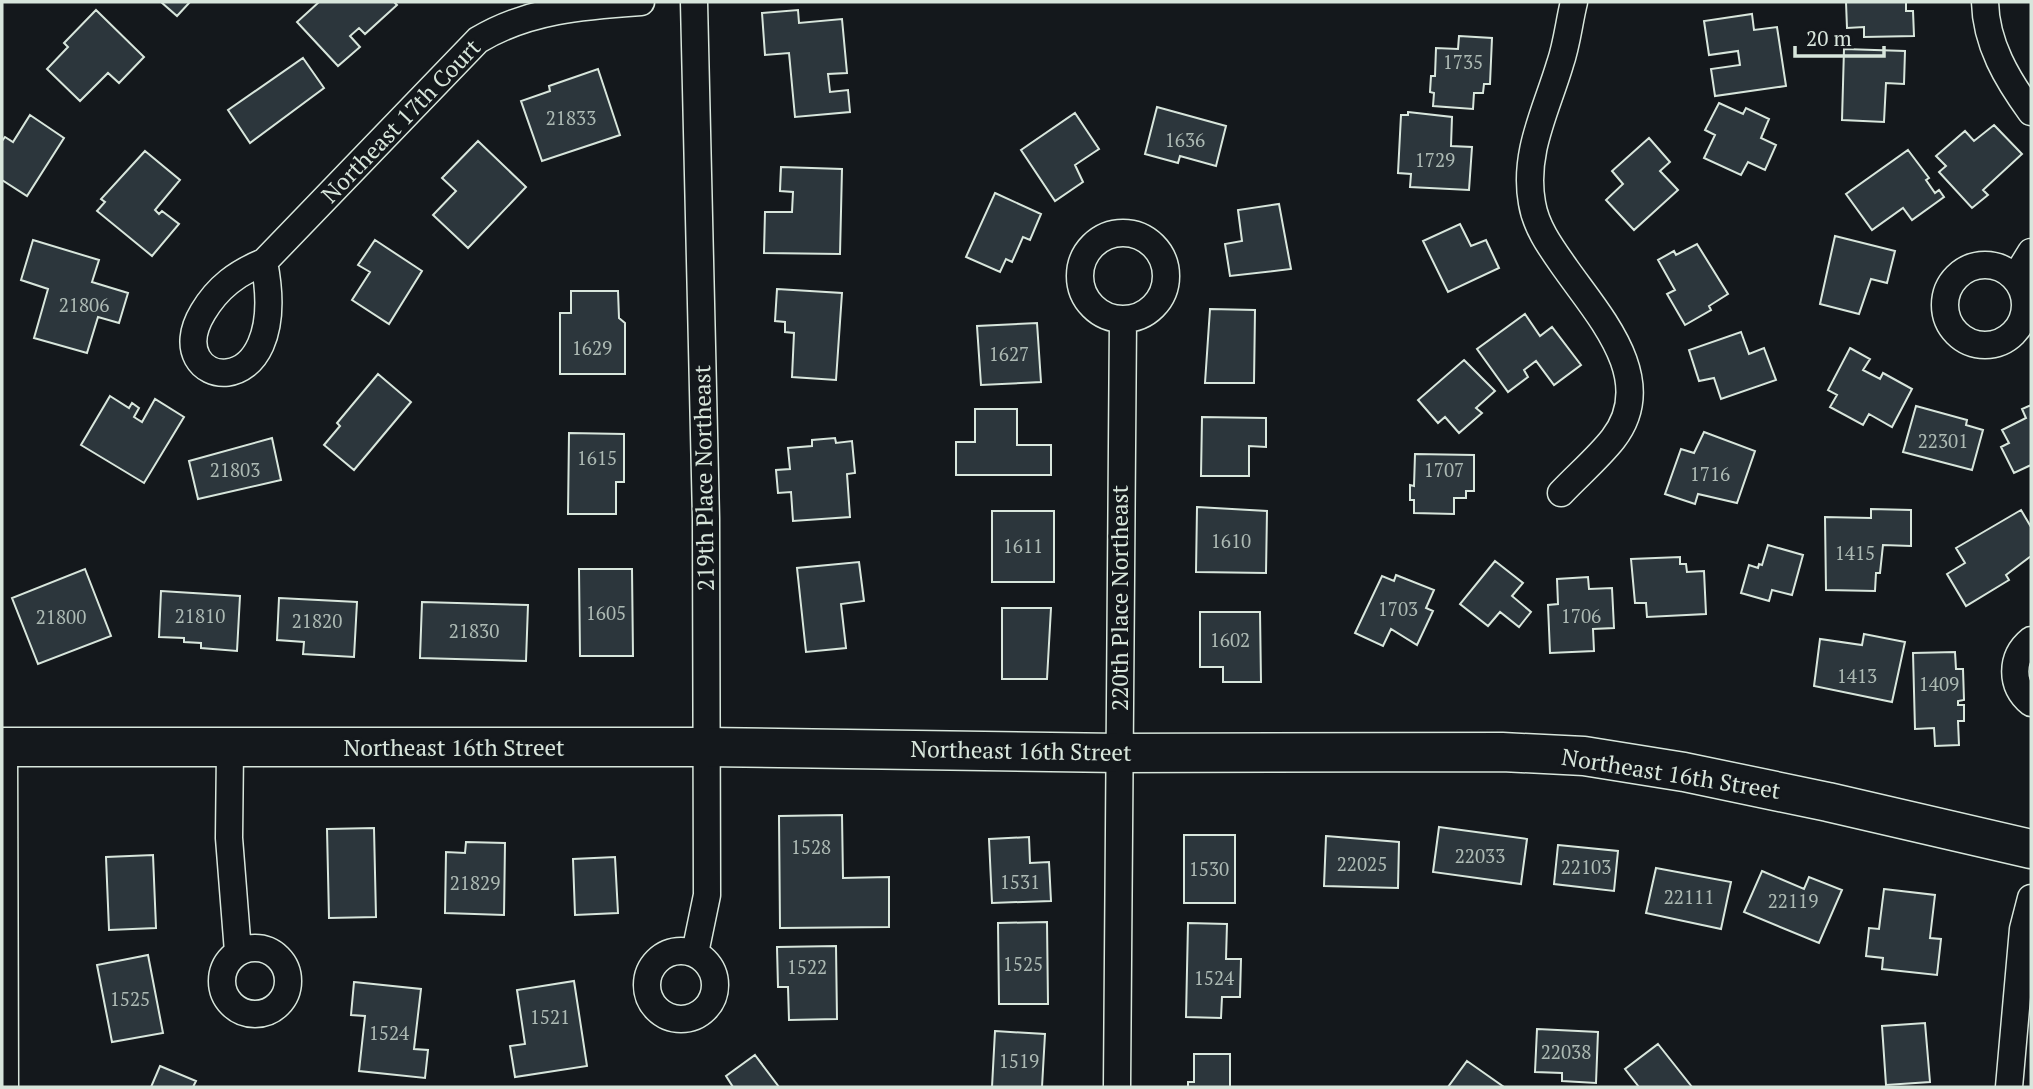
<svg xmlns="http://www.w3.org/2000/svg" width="2033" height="1089" viewBox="0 0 2033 1089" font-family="'PT Serif',serif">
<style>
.building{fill:#2c363c;stroke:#d8e6dc;stroke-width:2}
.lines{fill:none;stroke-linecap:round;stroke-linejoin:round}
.street-casing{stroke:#d8e6dc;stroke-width:29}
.secondary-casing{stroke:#d8e6dc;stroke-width:41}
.street{stroke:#14181c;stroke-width:26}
.secondary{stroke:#14181c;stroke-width:38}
.labels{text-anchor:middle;stroke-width:5;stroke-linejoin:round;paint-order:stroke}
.number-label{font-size:19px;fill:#adbab4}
.street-label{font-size:23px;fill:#d8e6dc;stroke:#14181c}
</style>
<rect width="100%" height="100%" fill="#14181c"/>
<!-- building -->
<path class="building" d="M 161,2 L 190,2 L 177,16 Z
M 319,2 L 394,2 L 397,5 L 365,34 L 359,28 L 350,36 L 360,47 L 338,66 L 297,22 Z
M 1846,2 L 1906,2 L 1906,11 L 1913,11 L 1914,36 L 1864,37 L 1864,27 L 1847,28 Z
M 96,10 L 144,57 L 119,83 L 108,73 L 80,101 L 47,69 L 68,47 L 64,43 Z
M 798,10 L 799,23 L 842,19 L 847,73 L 828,74 L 830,92 L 848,90 L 850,112 L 795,117 L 789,53 L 765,55 L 762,13 Z
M 1752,14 L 1754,30 L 1777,27 L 1786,86 L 1715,96 L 1711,69 L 1740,65 L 1738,51 L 1709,55 L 1704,21 Z
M 1459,36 L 1492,38 L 1490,84 L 1484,84 L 1483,93 L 1474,93 L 1473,109 L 1433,106 L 1434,93 L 1430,92 L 1431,76 L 1435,76 L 1436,48 L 1458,49 Z
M 1844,49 L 1905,51 L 1904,84 L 1886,83 L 1884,122 L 1842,120 Z
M 303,58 L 324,88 L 250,143 L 228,110 Z
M 598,69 L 620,135 L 542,161 L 521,101 L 550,91 L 549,86 Z
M 1719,103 L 1743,114 L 1746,108 L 1769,119 L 1761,138 L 1776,145 L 1765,170 L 1748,162 L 1741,175 L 1704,158 L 1715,135 L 1705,130 Z
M 1157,107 L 1226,126 L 1216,166 L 1180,156 L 1178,163 L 1145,154 Z
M 1408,112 L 1452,117 L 1451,146 L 1472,147 L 1469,190 L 1410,187 L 1411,174 L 1398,173 L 1401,115 L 1408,115 Z
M 1075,113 L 1099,149 L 1075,165 L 1083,182 L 1055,201 L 1021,150 Z
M 30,115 L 64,138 L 27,196 L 2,180 L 2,141 L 5,137 L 13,142 Z
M 1994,125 L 2022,154 L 1983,190 L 1988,195 L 1972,208 L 1939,172 L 1946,166 L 1936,156 L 1965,131 L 1974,141 Z
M 1649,138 L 1670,162 L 1660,171 L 1678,190 L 1634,230 L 1606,200 L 1623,184 L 1612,171 Z
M 478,141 L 526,187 L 468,248 L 433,215 L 456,191 L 442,178 Z
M 1908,150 L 1929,178 L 1926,180 L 1935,193 L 1939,190 L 1944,197 L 1912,220 L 1903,208 L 1872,230 L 1846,194 Z
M 145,151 L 180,180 L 155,210 L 159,214 L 162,211 L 179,224 L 152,256 L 97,211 L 105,202 L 101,199 Z
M 781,167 L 842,169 L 840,254 L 764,253 L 765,212 L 792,212 L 793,192 L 780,191 Z
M 995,193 L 1041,214 L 1030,240 L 1023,237 L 1012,262 L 1006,259 L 1000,272 L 966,257 Z
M 1279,204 L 1291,269 L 1230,276 L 1225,244 L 1242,241 L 1238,210 Z
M 1460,224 L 1471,246 L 1486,240 L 1499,268 L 1448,292 L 1423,241 Z
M 1835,236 L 1895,251 L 1887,283 L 1871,279 L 1859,314 L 1820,304 Z
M 33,240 L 99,260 L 92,282 L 128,293 L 119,323 L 98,317 L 87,353 L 34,338 L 48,289 L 21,280 Z
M 375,240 L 422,271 L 389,324 L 352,300 L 370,272 L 358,265 Z
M 1697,244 L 1728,294 L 1709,306 L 1711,310 L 1685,325 L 1667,294 L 1675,290 L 1658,260 L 1674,251 L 1676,255 Z
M 777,289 L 842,293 L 836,380 L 792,377 L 794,333 L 785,332 L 785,322 L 775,321 Z
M 571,291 L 618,291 L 619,318 L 625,323 L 625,374 L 560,374 L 560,313 L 571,313 Z
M 1210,309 L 1255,310 L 1254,383 L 1205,383 Z
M 1525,314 L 1540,336 L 1552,327 L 1581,365 L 1554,385 L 1536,361 L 1524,370 L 1528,377 L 1508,392 L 1477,349 Z
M 1037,323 L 1041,382 L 981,385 L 977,326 Z
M 1741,332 L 1749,354 L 1764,348 L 1776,380 L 1721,399 L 1714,378 L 1699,381 L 1689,350 Z
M 1850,348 L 1870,359 L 1863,370 L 1880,379 L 1883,373 L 1912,389 L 1892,427 L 1869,414 L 1863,425 L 1830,407 L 1837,395 L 1828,390 Z
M 1464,360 L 1495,391 L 1476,408 L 1482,413 L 1459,433 L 1445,417 L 1438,423 L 1418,400 Z
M 378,374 L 411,402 L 354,470 L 324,445 L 340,426 L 337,423 Z
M 110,396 L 129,408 L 132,403 L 139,408 L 134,417 L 142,422 L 155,399 L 184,417 L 144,483 L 81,445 Z
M 2031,405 L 2031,465 L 2014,473 L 2001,447 L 2009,443 L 2002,430 L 2026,418 L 2022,409 Z
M 1916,406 L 1967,420 L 1966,425 L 1983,430 L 1972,470 L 1903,452 Z
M 975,409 L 1017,409 L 1017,445 L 1051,445 L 1051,475 L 956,475 L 956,442 L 975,442 Z
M 1202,417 L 1266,418 L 1266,447 L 1249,446 L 1249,476 L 1201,476 Z
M 1704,432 L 1755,451 L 1737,503 L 1698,494 L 1695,504 L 1665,494 L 1681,449 L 1694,453 Z
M 569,433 L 624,434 L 624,482 L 616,482 L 616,514 L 568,514 Z
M 272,438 L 281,480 L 198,499 L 189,461 Z
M 835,438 L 836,443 L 852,441 L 855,473 L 847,474 L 850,517 L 793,521 L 791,492 L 778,493 L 776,470 L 790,469 L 788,448 L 812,446 L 812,440 Z
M 1415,454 L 1474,455 L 1474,491 L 1466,491 L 1466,498 L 1454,498 L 1454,514 L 1414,513 L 1414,500 L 1410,500 L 1410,485 L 1414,486 Z
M 1197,507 L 1267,511 L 1266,573 L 1196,572 Z
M 1871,509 L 1911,510 L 1911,546 L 1883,545 L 1880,573 L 1876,573 L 1875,591 L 1826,590 L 1825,517 L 1871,518 Z
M 2021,510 L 2031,527 L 2031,556 L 2006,575 L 2009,580 L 1966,606 L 1947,574 L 1965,563 L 1956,548 Z
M 992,511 L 1054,511 L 1054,582 L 992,582 Z
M 1768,545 L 1803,555 L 1792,595 L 1772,590 L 1769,601 L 1741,593 L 1749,565 L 1758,568 L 1759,564 L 1762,565 Z
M 1680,557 L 1680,564 L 1686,564 L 1687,572 L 1704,571 L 1706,614 L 1647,617 L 1646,603 L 1635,603 L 1631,559 Z
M 1495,561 L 1523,583 L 1512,596 L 1531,612 L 1519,627 L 1500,612 L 1488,626 L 1460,604 Z
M 859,562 L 864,601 L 841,604 L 846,648 L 806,652 L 797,568 Z
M 85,569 L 111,636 L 38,664 L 12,598 Z
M 579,569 L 632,569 L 633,656 L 580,656 Z
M 1396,575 L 1434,590 L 1426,608 L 1433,611 L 1417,645 L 1391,629 L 1383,646 L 1355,633 L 1382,576 L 1394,581 Z
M 1588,577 L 1589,589 L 1612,588 L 1614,628 L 1593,629 L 1594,651 L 1550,653 L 1548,605 L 1558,604 L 1557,579 Z
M 161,591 L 240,596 L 237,651 L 201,648 L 201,643 L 184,642 L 184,638 L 159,637 Z
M 279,598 L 357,602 L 354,657 L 303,654 L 304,642 L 277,640 Z
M 422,602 L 528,605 L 526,661 L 420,658 Z
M 1002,608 L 1051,608 L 1047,679 L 1002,679 Z
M 1200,612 L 1260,612 L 1261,682 L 1223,682 L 1223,667 L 1200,667 Z
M 1864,634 L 1905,642 L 1892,702 L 1814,686 L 1820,639 L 1862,645 Z
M 1955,652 L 1956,669 L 1963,669 L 1964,700 L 1958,701 L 1958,705 L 1964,705 L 1964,721 L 1958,721 L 1959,745 L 1935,746 L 1934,728 L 1915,729 L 1913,653 Z
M 842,815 L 843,878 L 889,877 L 889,927 L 780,928 L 779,816 Z
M 1439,827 L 1527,839 L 1521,884 L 1433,872 Z
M 374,828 L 376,917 L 329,918 L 327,829 Z
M 1184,835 L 1235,835 L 1235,903 L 1184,903 Z
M 1326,836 L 1399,842 L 1398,888 L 1324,886 Z
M 1029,837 L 1030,863 L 1049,862 L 1051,901 L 992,903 L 989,839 Z
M 466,842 L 505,843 L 504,915 L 445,913 L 446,852 L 465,853 Z
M 1558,845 L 1618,851 L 1614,891 L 1554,884 Z
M 153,855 L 156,928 L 109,930 L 106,857 Z
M 615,857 L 618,913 L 575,915 L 573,859 Z
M 1656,868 L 1731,882 L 1721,929 L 1646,913 Z
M 1762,871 L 1804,889 L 1809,877 L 1842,890 L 1819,943 L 1744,912 Z
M 1884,889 L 1935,895 L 1930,938 L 1941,939 L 1937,975 L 1882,969 L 1883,958 L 1866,956 L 1869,928 L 1879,929 Z
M 1047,922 L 1048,1004 L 999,1004 L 998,923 Z
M 1188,923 L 1227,924 L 1226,959 L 1241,959 L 1240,997 L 1222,997 L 1221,1018 L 1186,1017 Z
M 836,946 L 837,1019 L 789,1020 L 788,987 L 778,987 L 777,947 Z
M 148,955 L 163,1033 L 112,1042 L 97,965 Z
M 574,981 L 587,1066 L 515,1077 L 510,1046 L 525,1044 L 517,990 Z
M 354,982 L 421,989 L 414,1049 L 428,1050 L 425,1078 L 359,1071 L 365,1016 L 351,1015 Z
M 1925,1023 L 1930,1082 L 1886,1085 L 1882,1026 Z
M 1537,1029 L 1598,1032 L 1596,1083 L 1562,1081 L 1562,1073 L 1535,1072 Z
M 995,1031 L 1045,1034 L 1042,1087 L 992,1087 Z
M 1658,1044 L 1692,1087 L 1639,1087 L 1625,1069 Z
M 1194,1054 L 1230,1054 L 1230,1087 L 1188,1087 L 1188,1082 L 1194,1082 Z
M 755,1055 L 779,1087 L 733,1087 L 726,1076 Z
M 1467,1061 L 1504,1087 L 1448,1087 Z
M 160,1066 L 196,1081 L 193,1087 L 151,1087 Z"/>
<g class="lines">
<!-- street casing -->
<g class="street-casing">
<path id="street" d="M 694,2 L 706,519 L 707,895 L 695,953
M 1985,2 C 1986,44 2007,79 2031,112
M1080 276a43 43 0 1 1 86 0a43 43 0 1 1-86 0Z
M 264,262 C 294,414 157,388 203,312 C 218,287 237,273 264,262 L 478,40 C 528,10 583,6 641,2
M1945 305a40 40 0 1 1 80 0a40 40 0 1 1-80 0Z
M 2015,278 L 2031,252
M 1561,493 C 1578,475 1598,458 1613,439 C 1659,380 1599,316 1566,269 C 1552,249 1536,228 1532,203 C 1523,153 1546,111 1560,64 C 1567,44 1569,22 1574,2
M 2031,640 C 2010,657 2010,686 2031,703
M 4,747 L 5,1087
M 230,749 L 229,838 L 238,952
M222 981a33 33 0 1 1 66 0a33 33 0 1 1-66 0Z
M647 985a34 34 0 1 1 68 0a34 34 0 1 1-68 0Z
M 1117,1087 L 1123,319
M 2009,1087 L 2023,929 L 2031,898"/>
</g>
<!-- secondary casing -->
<g class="secondary-casing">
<path id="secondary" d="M 2,747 L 706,747 L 1119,753 L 1502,752 L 1584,756 L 1684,772 L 1828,802 L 2031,849"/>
</g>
<!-- street -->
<use href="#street" class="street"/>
<!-- secondary -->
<use href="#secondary" class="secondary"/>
</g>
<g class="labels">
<!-- number labels -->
<g class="number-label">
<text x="1463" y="69">1735</text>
<text x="571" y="125">21833</text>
<text x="1185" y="147">1636</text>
<text x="1435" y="167">1729</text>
<text x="84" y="312">21806</text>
<text x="592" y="355">1629</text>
<text x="1009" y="361">1627</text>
<text x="1943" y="448">22301</text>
<text x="597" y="465">1615</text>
<text x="235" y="477">21803</text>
<text x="1444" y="477">1707</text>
<text x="1710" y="481">1716</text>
<text x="1231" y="548">1610</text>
<text x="1023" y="553">1611</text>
<text x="1855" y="560">1415</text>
<text x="1398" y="616">1703</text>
<text x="606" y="620">1605</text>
<text x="200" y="623">21810</text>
<text x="1581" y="623">1706</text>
<text x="61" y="624">21800</text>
<text x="317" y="628">21820</text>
<text x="474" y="638">21830</text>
<text x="1230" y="647">1602</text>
<text x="1857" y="683">1413</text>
<text x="1939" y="691">1409</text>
<text x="811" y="854">1528</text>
<text x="1480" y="863">22033</text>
<text x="1362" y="871">22025</text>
<text x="1586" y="874">22103</text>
<text x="1209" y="876">1530</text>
<text x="1020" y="889">1531</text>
<text x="475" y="890">21829</text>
<text x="1689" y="904">22111</text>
<text x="1793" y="908">22119</text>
<text x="1023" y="971">1525</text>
<text x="807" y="974">1522</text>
<text x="1214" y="985">1524</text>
<text x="130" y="1006">1525</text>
<text x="550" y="1024">1521</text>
<text x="389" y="1040">1524</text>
<text x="1566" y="1059">22038</text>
<text x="1019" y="1068">1519</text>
</g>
<!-- street labels -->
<g class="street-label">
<text transform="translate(401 121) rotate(-46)" y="8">Northeast 17th Court</text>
<text transform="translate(704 478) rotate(-91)" y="8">219th Place Northeast</text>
<text transform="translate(1120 598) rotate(-90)" y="8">220th Place Northeast</text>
<text x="454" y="756">Northeast 16th Street</text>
<text transform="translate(1021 751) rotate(1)" y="8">Northeast 16th Street</text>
<text transform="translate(1671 774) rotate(9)" y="8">Northeast 16th Street</text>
</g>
</g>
<!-- border -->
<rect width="2033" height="1089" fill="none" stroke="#d8e6dc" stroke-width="7"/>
<!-- scale -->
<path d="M1795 46v10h89v-10" fill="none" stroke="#d8e6dc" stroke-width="3.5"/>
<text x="1806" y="46" font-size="21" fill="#d8e6dc" stroke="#14181c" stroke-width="5" paint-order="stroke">20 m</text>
</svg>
